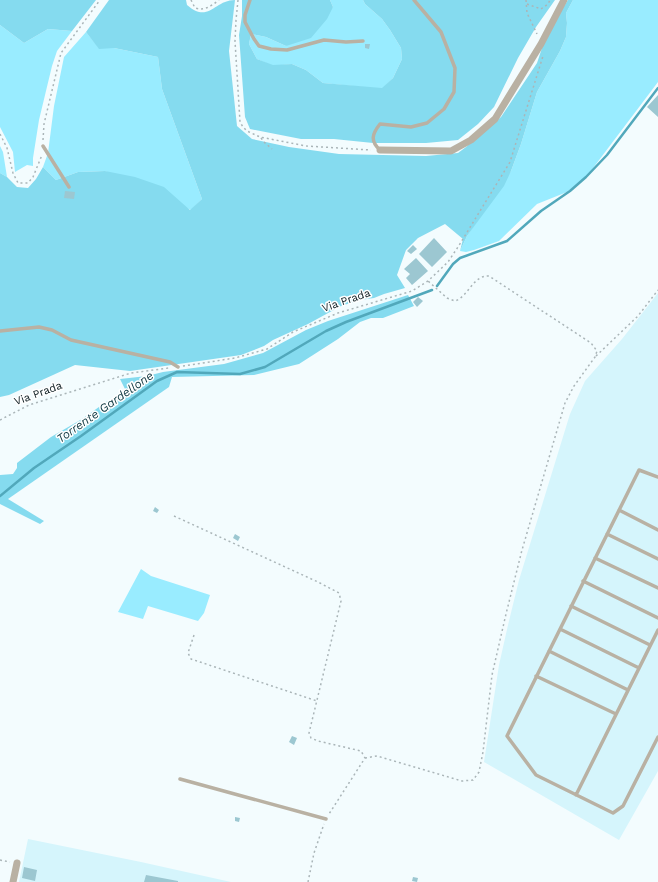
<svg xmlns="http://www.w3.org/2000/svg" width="658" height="882" viewBox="0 0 658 882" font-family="'Work Sans',sans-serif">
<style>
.built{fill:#d5f5fc}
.green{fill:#99ecff}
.forest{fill:#85dbef}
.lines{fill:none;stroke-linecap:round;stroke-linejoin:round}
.stream{stroke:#51a8bb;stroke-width:2.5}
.building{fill:#9cc7d1}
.path{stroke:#aab5b8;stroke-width:1.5;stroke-dasharray:2 3;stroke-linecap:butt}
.service{stroke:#b9b1a3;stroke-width:3.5}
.minor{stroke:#b9b1a3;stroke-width:7}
.labels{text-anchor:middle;stroke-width:3;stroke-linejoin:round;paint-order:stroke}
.street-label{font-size:11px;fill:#0d1d21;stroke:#fff}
.water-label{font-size:12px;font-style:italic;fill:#0d3740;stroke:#fff}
</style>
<rect width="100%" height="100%" fill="#f3fcfe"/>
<!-- built -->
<path class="built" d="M 658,293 L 658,771 L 619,840 L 484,762 L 499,665 L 508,625 L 519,580 L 570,414 L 585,381 L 622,339 Z
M 28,839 L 141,862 L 231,882 L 19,882 Z"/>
<!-- green -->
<path class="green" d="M 330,0 L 363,0 L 365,4 L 382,19 L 390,30 L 401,48 L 402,59 L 393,78 L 382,89 L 323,83 L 306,70 L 292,64 L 273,66 L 257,59 L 249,44 L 251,34 L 266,37 L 286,46 L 333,7 Z
M 573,0 L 658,0 L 658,82 L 587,176 L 567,192 L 537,204 L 499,241 L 474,250 L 466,252 L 460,251 L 467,236 L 511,171 L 521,144 L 537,92 L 560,51 L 566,37 L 567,23 L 566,13 Z
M 0,25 L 24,43 L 48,29 L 72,31 L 57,51 L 52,66 L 39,120 L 33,158 L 33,166 L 27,165 L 15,172 L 13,152 L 0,127 Z
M 86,32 L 99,48 L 114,48 L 158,57 L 162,89 L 202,199 L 191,210 L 105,171 L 78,172 L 56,180 L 43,167 L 48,153 L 54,106 L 64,57 Z
M 0,146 L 3,152 L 7,177 L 0,173 Z
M 141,569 L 151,576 L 210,595 L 204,613 L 198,621 L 148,606 L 143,619 L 118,612 Z"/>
<!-- forest -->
<path class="forest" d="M 0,0 L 96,0 L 72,31 L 48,29 L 24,43 L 0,25 Z
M 109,0 L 186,0 L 187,5 C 209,24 214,0 235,0 L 229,51 L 237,126 L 252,139 L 289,147 L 339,154 L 426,156 L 458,153 L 466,147 L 501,117 L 537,63 L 542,48 L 561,11 L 568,0 L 573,0 L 566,13 L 567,23 L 566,37 L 560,51 L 537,92 L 521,144 L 511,171 L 504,186 L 467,236 L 460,251 L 463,239 L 445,224 L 418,238 L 406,250 L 397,275 L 405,288 L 384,294 L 374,298 L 360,300 L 341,306 L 308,324 L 273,340 L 264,346 L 241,355 L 130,371 L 75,365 L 9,395 L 0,397 L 0,173 L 7,177 L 17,187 L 28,188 L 36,179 L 43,167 L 56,180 L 78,172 L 105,171 L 135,177 L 164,187 L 190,210 L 202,199 L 162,89 L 158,57 L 114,48 L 99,49 L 86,32 Z
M 242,0 L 330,0 L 333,7 L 327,19 L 311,38 L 286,46 L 266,37 L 251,34 L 249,44 L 257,59 L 273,65 L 292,64 L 306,70 L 323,83 L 382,88 L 393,78 L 402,59 L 401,48 L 390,30 L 382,19 L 365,4 L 363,0 L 555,0 L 536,27 L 518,58 L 494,107 L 478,124 L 458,140 L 426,143 L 373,143 L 334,139 L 301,139 L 250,129 L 245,117 L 239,35 L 242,16 Z
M 408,295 L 414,306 L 383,318 L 371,318 L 360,322 L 338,339 L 299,364 L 254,375 L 172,377 L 169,387 L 8,499 L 44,521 L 40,524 L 0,504 L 0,475 L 13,474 L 17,468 L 17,463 L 51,437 L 82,419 L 106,402 L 127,393 L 120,379 L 147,376 L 163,372 L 224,364 L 263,353 L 306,330 L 328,321 Z"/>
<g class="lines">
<!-- stream -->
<path class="stream" d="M 437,286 L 453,264 L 460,258 L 507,241 L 541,211 L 570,191 L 586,177 L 607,155 L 658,88
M 0,496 L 34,468 L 81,436 L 157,381 L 177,372 L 240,374 L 265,367 L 326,331 L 346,322 L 432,290"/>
</g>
<!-- building -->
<path class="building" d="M 365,44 L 370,44 L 369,49 L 365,48 Z
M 658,95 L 658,117 L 647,107 Z
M 65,191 L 75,192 L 74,199 L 64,198 Z
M 434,238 L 447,252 L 432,267 L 419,254 Z
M 413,245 L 417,249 L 411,254 L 407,251 Z
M 416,258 L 428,271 L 412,285 L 406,278 L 410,274 L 404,269 Z
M 418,297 L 423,301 L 417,307 L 413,302 Z
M 155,507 L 159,510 L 157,513 L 153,511 Z
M 235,534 L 240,537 L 238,541 L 233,538 Z
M 292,736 L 297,738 L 294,745 L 289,742 Z
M 235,817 L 240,818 L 239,822 L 235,821 Z
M 24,867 L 37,870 L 35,881 L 22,878 Z
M 146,875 L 178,881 L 178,882 L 144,882 Z
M 413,877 L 418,878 L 417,882 L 412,881 Z"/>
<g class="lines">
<!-- path -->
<path class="path" d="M 191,0 L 195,8 C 205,11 211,6 219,0
M 238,0 L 236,20 L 235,41 L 240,122 L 243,127 L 247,131 L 260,137 L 306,146 L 371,150
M 526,0 L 527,13 L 537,34
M 527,4 L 541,9 L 548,4 L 550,0
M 0,134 L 7,148 L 13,173 L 18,183 L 28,183 L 33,177 L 42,155
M 261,138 L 264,142 L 272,149
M 43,140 L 44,124 L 61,53 L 100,0
M 596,356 L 638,316 L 658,290
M 183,366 L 235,358 L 267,349 L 293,332 L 338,313 L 412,291 L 428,281 L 448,262 L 458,247 L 510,162 L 543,56
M 0,420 L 29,405 L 131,373 L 169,368
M 174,516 L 318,582 L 339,593 L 341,601 L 309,733 L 311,738 L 318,741 L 361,751 L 365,758 L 329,814
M 194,635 L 188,653 L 191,659 L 317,701
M 365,758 L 377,756 L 462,781 L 473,780 L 479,772 L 483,752 L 492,675 L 506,614 L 522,550 L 565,403 L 574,386 L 595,357 L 597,351 L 591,343 L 489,276 C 473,275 469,296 455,301 L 447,298 L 428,281
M 0,860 L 10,862
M 308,882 L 314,853 L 324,824"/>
<!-- service -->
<path class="service" d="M 250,0 L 245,15 L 245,22 L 254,39 L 259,46 L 271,49 L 287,50 L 324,40 L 346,42 L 363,41
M 43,146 L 69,187
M 380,150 C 370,141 372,134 380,124 L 411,127 L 427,123 L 444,109 L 454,92 L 455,68 L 441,32 L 414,0
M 0,331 L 39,327 L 52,330 L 71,340 L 170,362 L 178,367
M 658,477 L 639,470 L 507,736 L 536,775 L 613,813 L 623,806 L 658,737
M 619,510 L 658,530
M 607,534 L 658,559
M 595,558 L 658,588
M 583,581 L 658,618
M 571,606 L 650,645
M 560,629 L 639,668
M 549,651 L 628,690
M 536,676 L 616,714
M 180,779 L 326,819
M 576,795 L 658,630"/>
<!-- minor -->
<path class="minor" d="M 380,150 L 451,151 L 471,140 L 495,119 L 541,44 L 564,0
M 13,882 L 17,863"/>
</g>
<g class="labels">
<!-- street labels -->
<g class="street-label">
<text transform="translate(346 300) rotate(-19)" y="4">Via Prada</text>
<text transform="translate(38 393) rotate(-20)" y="4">Via Prada</text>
</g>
<!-- water labels -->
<g class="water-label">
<text transform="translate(105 407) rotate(-35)" y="4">Torrente Gardellone</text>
</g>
</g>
</svg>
